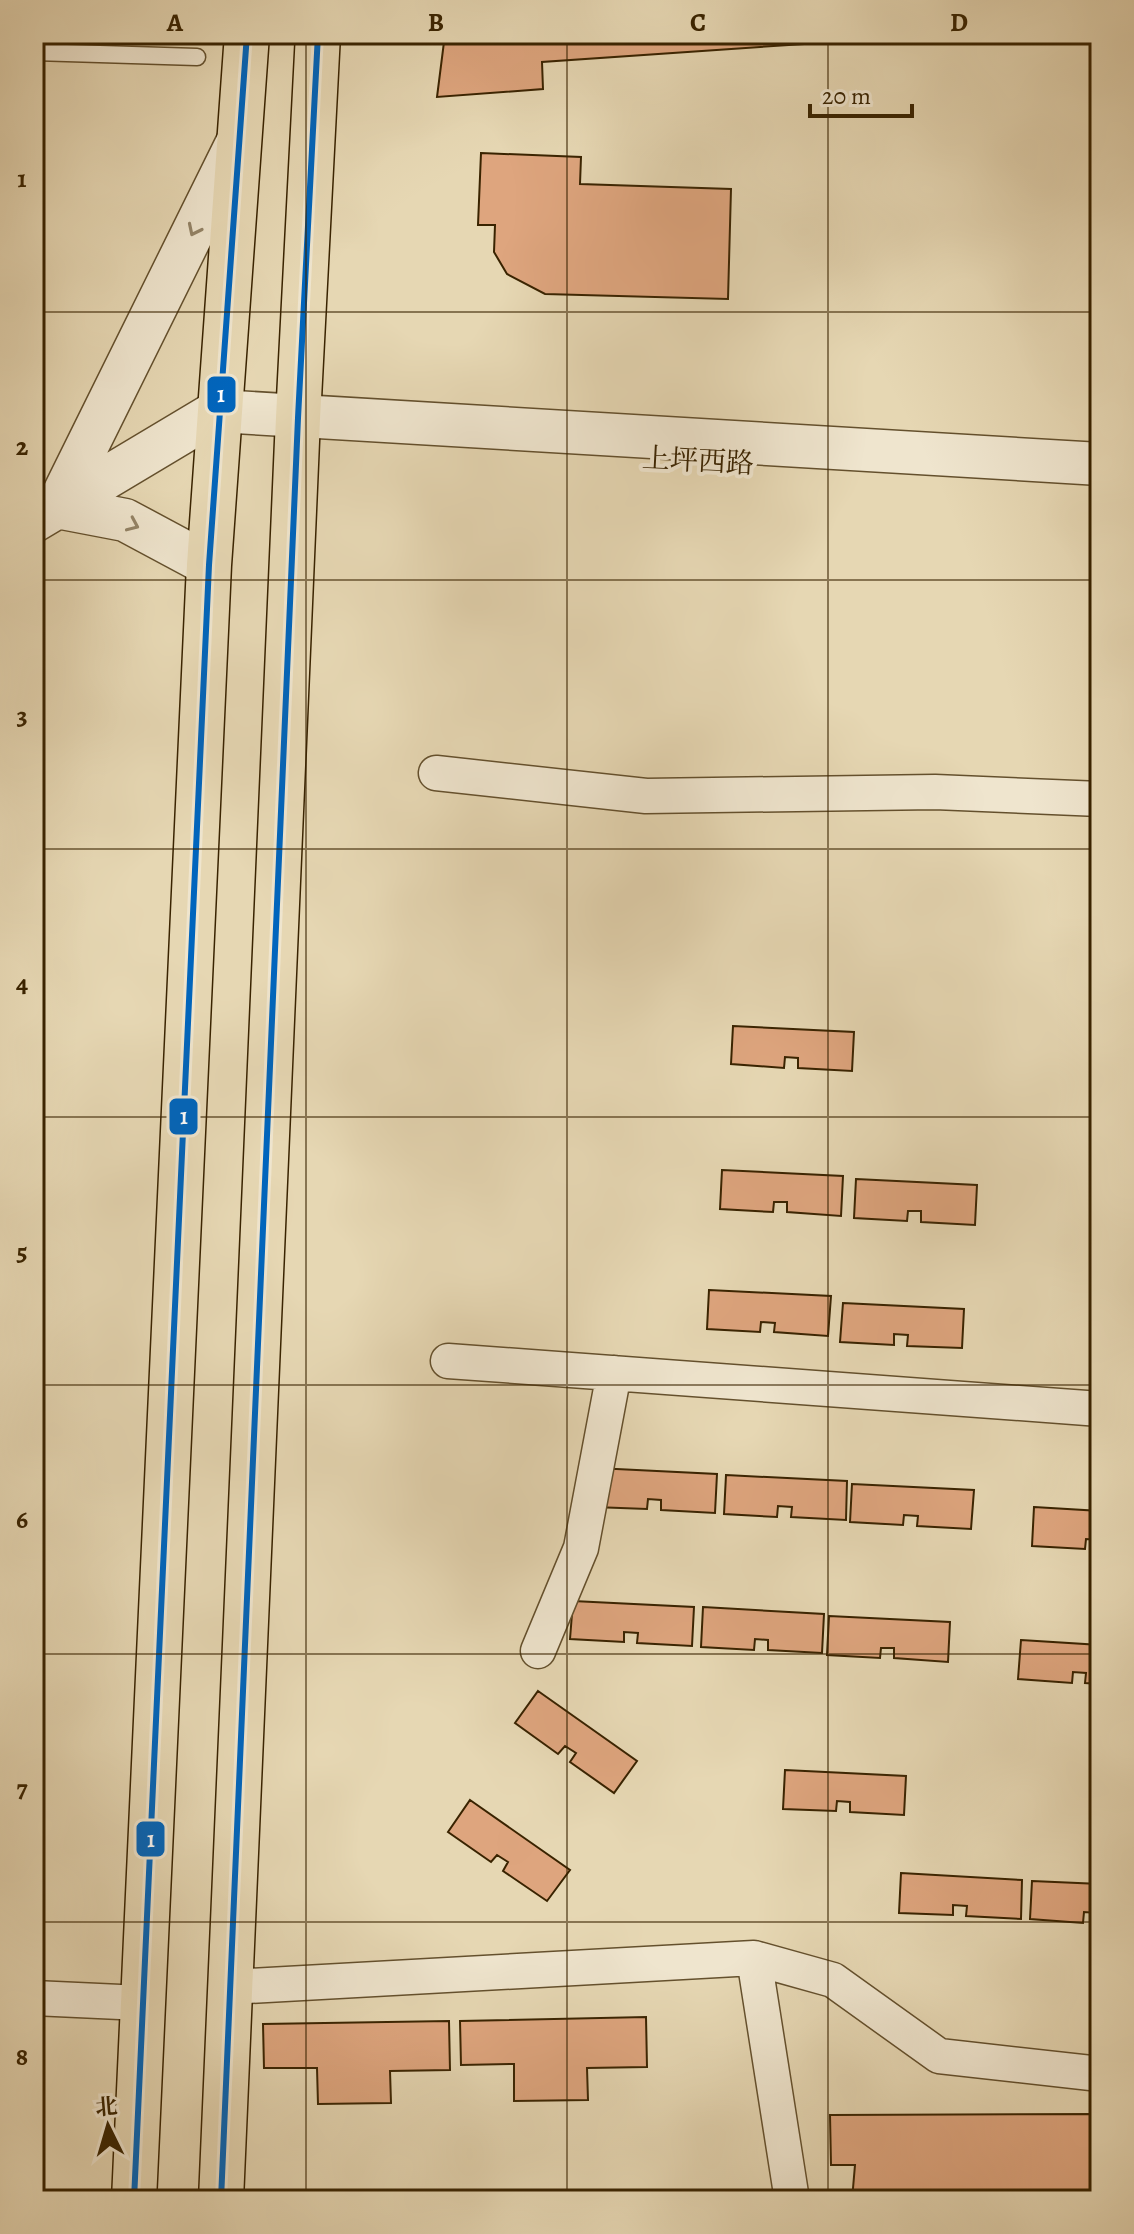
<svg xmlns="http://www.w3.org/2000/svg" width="1134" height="2234" viewBox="0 0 1134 2234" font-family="Alegreya,'Noto Serif SC',serif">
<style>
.building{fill:#dea57e;stroke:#392300;stroke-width:2}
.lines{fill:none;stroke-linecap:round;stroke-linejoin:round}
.service-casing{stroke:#64502d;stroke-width:19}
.minor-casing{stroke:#64502d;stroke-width:37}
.tertiary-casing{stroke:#64502d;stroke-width:45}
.primary-casing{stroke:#392300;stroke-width:47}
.service{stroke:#efe5ce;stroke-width:16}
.minor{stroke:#efe5ce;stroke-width:34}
.tertiary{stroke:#efe5ce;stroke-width:42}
.primary{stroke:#e6d7b3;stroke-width:44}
.bus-1-casing{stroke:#efe5ce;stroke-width:12}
.bus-1{stroke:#0065bd;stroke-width:6}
.oneway{stroke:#948467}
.grid{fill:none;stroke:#392300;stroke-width:2;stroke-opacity:0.55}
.labels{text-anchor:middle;stroke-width:8;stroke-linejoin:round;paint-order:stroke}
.street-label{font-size:28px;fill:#392300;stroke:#efe5ce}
.line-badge{stroke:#efe5ce;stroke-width:3}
.badge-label{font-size:22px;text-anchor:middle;font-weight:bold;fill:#fff}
.neatline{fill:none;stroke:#392300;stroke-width:3}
.grid-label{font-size:26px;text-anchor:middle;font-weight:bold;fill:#392300}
</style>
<rect width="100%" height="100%" fill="#e6d7b3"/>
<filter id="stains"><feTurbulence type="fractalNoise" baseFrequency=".0025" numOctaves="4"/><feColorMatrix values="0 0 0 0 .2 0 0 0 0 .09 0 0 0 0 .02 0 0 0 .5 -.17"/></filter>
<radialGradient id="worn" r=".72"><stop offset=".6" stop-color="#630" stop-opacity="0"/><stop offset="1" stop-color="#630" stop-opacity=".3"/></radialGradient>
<!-- building -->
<path class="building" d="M 445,34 L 800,34 L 803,44 L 542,62 L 543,89 L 437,97 Z
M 481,153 L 581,157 L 580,184 L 731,189 L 728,299 L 545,294 L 507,274 L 494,252 L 495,225 L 478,225 Z
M 733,1026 L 854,1032 L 852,1071 L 798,1068 L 798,1058 L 785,1057 L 784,1068 L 731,1064 Z
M 722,1170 L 843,1176 L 841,1216 L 787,1212 L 787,1202 L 774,1202 L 773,1212 L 720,1209 Z
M 856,1179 L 977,1185 L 975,1225 L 921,1222 L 921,1211 L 908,1211 L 907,1221 L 854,1218 Z
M 709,1290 L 831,1296 L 828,1336 L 774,1332 L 775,1323 L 761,1322 L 760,1332 L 707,1329 Z
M 843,1303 L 964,1309 L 962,1348 L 907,1346 L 908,1335 L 894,1334 L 894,1345 L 840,1342 Z
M 596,1468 L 717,1474 L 715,1513 L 661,1510 L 661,1500 L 648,1499 L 647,1509 L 594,1507 Z
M 726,1475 L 847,1481 L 846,1520 L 791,1517 L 792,1507 L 778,1506 L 777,1517 L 724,1514 Z
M 852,1484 L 974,1490 L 971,1529 L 917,1526 L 918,1516 L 904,1515 L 903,1525 L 850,1522 Z
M 1034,1507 L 1100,1511 L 1100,1550 L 1100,1540 L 1086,1539 L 1085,1549 L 1032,1546 Z
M 573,1601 L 694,1607 L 692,1646 L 637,1643 L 638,1633 L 624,1632 L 624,1642 L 570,1639 Z
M 703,1607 L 824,1614 L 822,1653 L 768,1650 L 768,1640 L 755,1639 L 754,1650 L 701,1647 Z
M 829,1616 L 950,1622 L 948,1662 L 894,1658 L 894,1648 L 881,1648 L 880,1658 L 827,1655 Z
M 1021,1640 L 1100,1645 L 1100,1684 L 1085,1683 L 1086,1673 L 1073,1672 L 1072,1683 L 1018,1679 Z
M 538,1691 L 637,1761 L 614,1793 L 570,1762 L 576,1753 L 565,1746 L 558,1754 L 515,1723 Z
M 785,1770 L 906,1776 L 904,1815 L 850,1812 L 850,1802 L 837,1801 L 836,1811 L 783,1809 Z
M 470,1800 L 570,1870 L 547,1901 L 503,1871 L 508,1862 L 497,1855 L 491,1862 L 448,1832 Z
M 901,1873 L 1022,1880 L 1021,1919 L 966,1916 L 967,1906 L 953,1905 L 953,1915 L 899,1913 Z
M 1032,1881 L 1100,1884 L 1100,1923 L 1097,1923 L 1097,1913 L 1084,1912 L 1083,1923 L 1030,1919 Z
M 646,2017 L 647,2067 L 587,2068 L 588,2100 L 514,2101 L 514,2064 L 461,2065 L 460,2021 Z
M 449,2021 L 450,2070 L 390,2071 L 391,2103 L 318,2104 L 317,2068 L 264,2068 L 263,2024 Z
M 1100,2114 L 1100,2200 L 852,2200 L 855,2165 L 831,2165 L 830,2115 Z"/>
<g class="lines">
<!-- service casing -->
<g class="service-casing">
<path id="service" d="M 34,52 L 197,57"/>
</g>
<!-- minor casing -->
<g class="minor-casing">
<path id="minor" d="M 436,773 L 646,796 L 935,792 L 1100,799
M 448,1361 L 1100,1409
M 538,1651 L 581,1548 L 614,1373
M 754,1958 L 792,2200
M 230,1987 L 754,1958 L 833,1980 L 939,2056 L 1100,2074
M 34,1998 L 142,2003"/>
</g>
<!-- tertiary casing -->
<g class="tertiary-casing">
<path id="tertiary" d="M 57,507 L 239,139
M 57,507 L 125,520 L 209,565
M 34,521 L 218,411 L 1100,464"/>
</g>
<!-- primary casing -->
<g class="primary-casing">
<path id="primary" d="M 134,2200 L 209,565 L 247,34
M 221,2200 L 298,418 L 318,34"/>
</g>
<!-- service -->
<use href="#service" class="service"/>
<!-- minor -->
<use href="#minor" class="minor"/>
<!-- tertiary -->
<use href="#tertiary" class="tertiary"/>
<!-- primary -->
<use href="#primary" class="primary"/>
<!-- bus-1 casing -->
<g class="bus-1-casing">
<path id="bus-1" d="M 134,2200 L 209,565 L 247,34
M 221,2200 L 298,418 L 318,34"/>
</g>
<!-- bus-1 -->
<use href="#bus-1" class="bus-1"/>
</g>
<!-- one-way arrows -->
<defs><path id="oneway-chevron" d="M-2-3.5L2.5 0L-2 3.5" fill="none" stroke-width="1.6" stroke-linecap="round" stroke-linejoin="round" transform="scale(2)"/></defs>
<g class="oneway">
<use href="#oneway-chevron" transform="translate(194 230) rotate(116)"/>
<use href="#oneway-chevron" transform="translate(133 525) rotate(24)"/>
</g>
<!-- grid -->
<path class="grid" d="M 306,34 L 306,2200M 567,34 L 567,2200M 828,34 L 828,2200M 34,312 L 1100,312M 34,580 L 1100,580M 34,849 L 1100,849M 34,1117 L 1100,1117M 34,1385 L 1100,1385M 34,1654 L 1100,1654M 34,1922 L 1100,1922"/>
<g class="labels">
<!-- street labels -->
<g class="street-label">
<text transform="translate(698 460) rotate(3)" y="10">上坪西路</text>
</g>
</g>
<g class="line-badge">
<rect x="206" y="375" width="31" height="39" rx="8" fill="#0065bd"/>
<rect x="168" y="1097" width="31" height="39" rx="8" fill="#0065bd"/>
<rect x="135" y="1820" width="31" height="38" rx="8" fill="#0065bd"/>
</g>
<g class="badge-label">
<text x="221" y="402">1</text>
<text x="184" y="1124">1</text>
<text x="151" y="1847">1</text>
</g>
<!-- margin -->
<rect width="1134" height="2234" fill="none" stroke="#e6d7b3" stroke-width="88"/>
<!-- north arrow -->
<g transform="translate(108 2126) rotate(355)" stroke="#efe5ce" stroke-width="6" paint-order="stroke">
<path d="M0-6L14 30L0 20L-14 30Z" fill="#392300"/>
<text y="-12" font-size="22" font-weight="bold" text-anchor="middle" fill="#392300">北</text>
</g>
<!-- scale -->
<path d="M810 104v12h102v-12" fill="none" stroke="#392300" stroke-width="4"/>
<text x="822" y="104" font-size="24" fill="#392300" stroke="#efe5ce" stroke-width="6" paint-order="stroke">20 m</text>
<rect x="44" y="44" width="1046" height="2146" class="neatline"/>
<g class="grid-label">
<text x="175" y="31">A</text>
<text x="436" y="31">B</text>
<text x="698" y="31">C</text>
<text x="959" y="31">D</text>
<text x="22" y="187">1</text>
<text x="22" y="455">2</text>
<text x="22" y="724">3</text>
<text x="22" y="992">4</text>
<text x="22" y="1260">5</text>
<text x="22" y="1528">6</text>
<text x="22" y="1797">7</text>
<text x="22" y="2065">8</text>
</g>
<rect width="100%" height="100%" filter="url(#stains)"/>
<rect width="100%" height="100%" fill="url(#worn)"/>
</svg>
